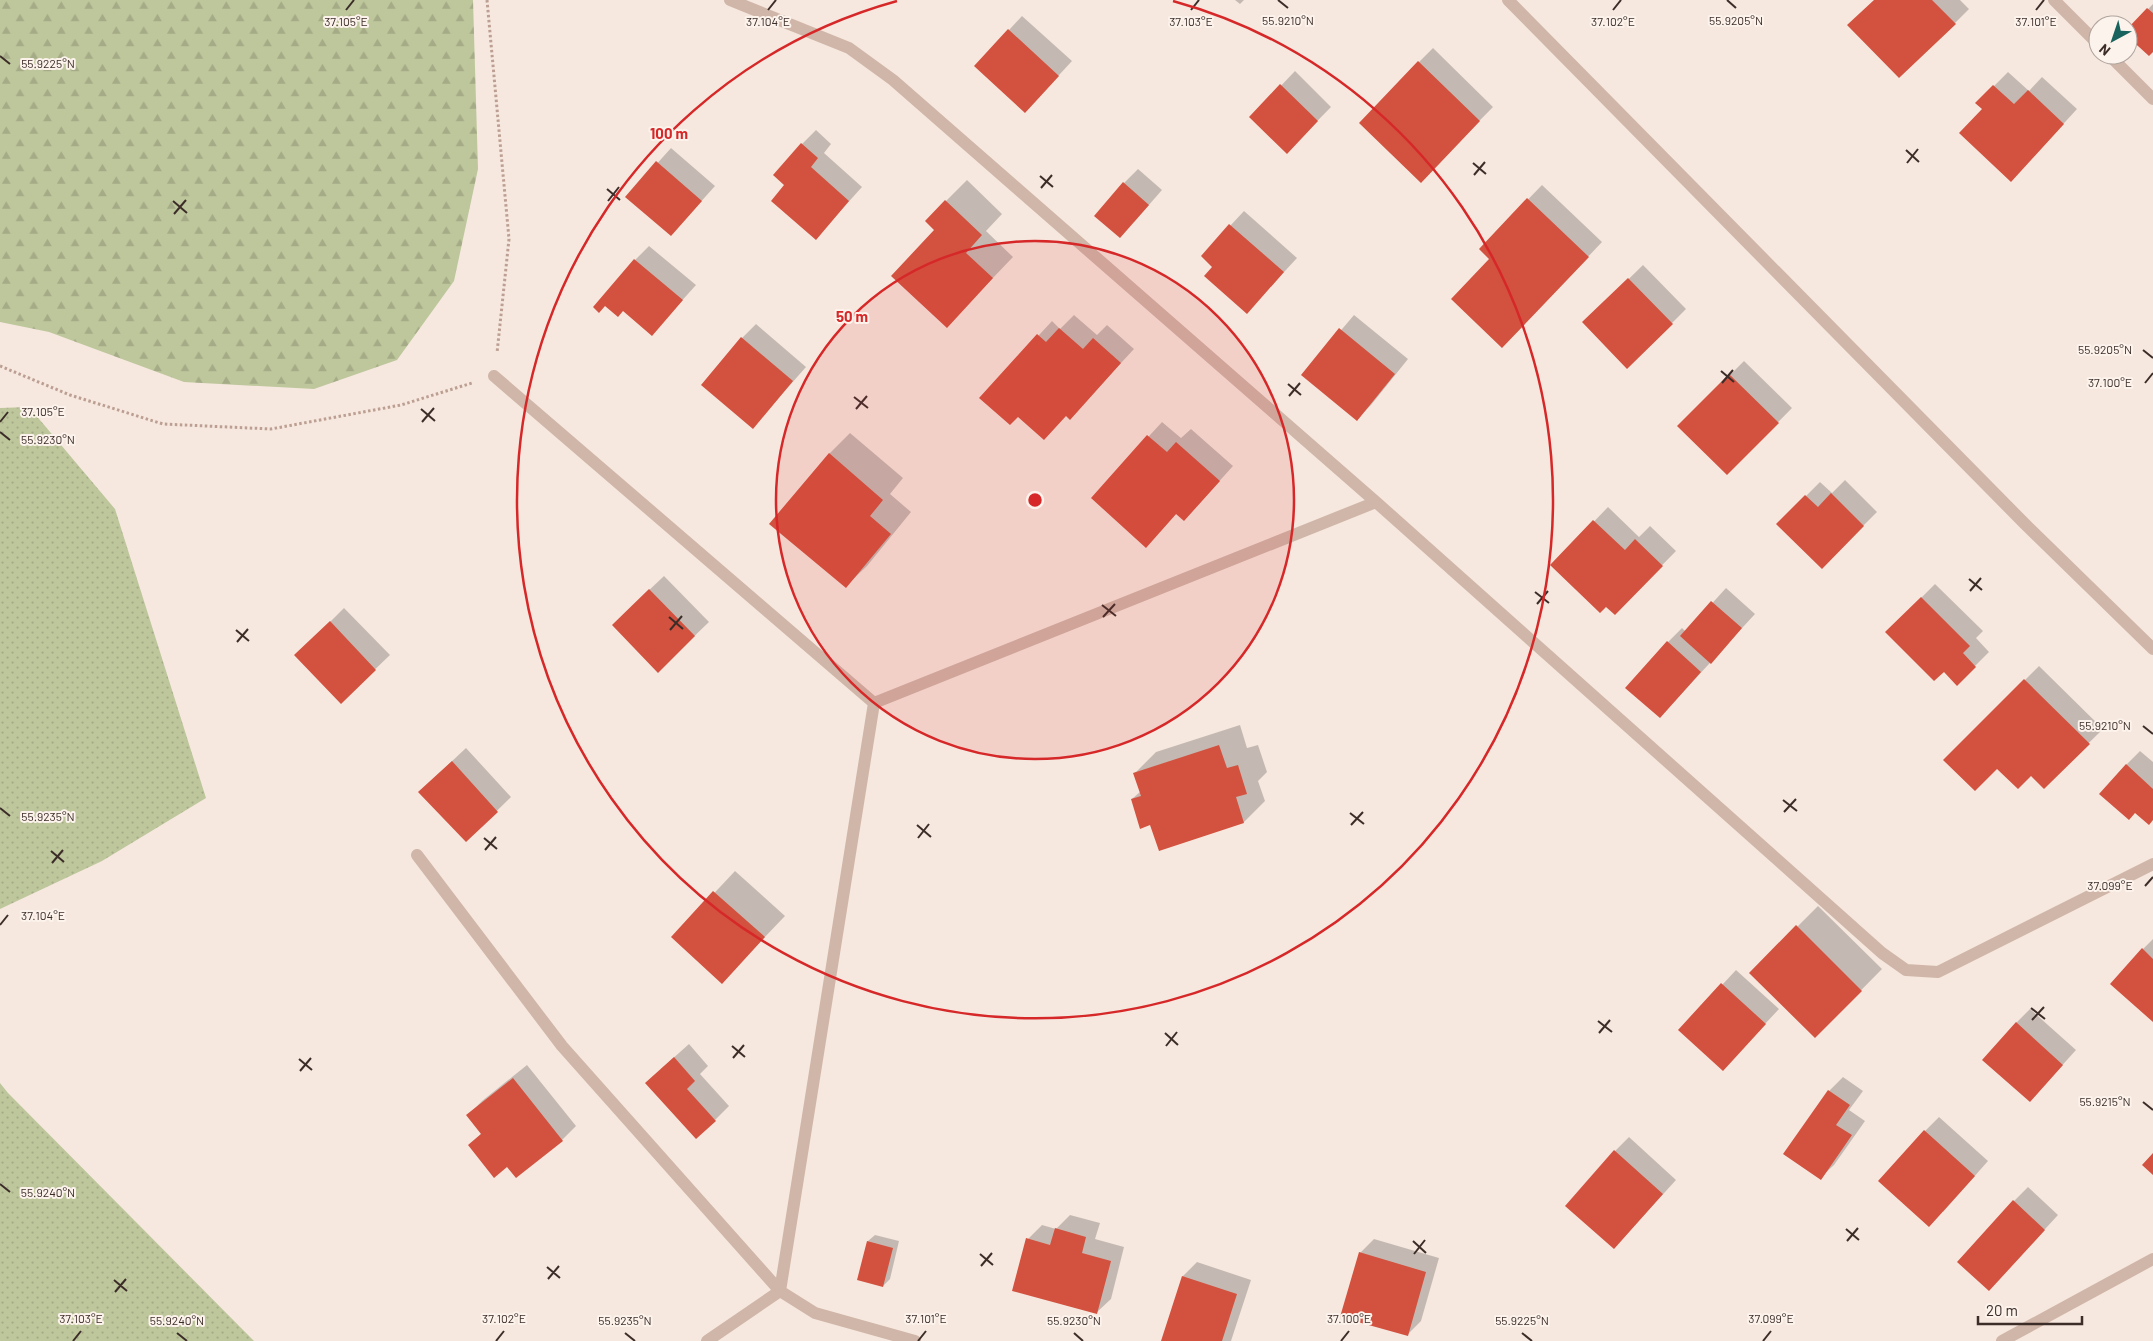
<svg xmlns="http://www.w3.org/2000/svg" width="2153" height="1341" viewBox="0 0 2153 1341" font-family="Barlow,sans-serif">
<style>
.grass{fill:url(#grass-dots)}
.forest{fill:url(#forest-firs)}
.shadow{fill:#0003}
.building{fill:#d3513f}
.lines{fill:none;stroke-linecap:round;stroke-linejoin:round}
.path{stroke:#bc9f92;stroke-width:3;stroke-dasharray:2.5 2.5;stroke-linecap:butt}
.lane{stroke:#d0b6a8;stroke-width:12}
.street{stroke:#d0b6a8;stroke-width:12}
.ticks{fill:none;stroke:#3c2d29;stroke-width:2}
.ring{fill:none;stroke:#d62828;stroke-width:2.5}
.ticks-label{font-size:12px;text-anchor:middle;fill:#3c2d29;stroke:#fcf3ec;stroke-width:4;stroke-linejoin:round;paint-order:stroke}
.centre{fill:#d62828;stroke:#fcf3ec;stroke-width:2.5}
.ring-label{font-size:15px;text-anchor:middle;font-weight:bold;fill:#d62828;stroke:#fcf3ec;stroke-width:4;stroke-linejoin:round;paint-order:stroke}
</style>
<defs>
<pattern id="grass-dots" width="8" height="8" patternUnits="userSpaceOnUse" patternTransform="scale(1.25)"><rect width="8" height="8" fill="#bec79c"/><path d="M2 2h.1M6 6h.1" fill="none" stroke="#a4ab86" stroke-width="1.8" stroke-linecap="round"/></pattern>
<pattern id="forest-firs" width="22" height="20" patternUnits="userSpaceOnUse" patternTransform="scale(1.25)"><rect width="22" height="20" fill="#bec79c"/><path d="M5 1l3.5 6h-7zM16 11l3.5 6h-7z" fill="#a4ab86"/></pattern>
</defs>
<rect width="100%" height="100%" fill="#f6e8df"/>
<!-- grass -->
<path class="grass" d="M 29,407 L 115,509 L 206,798 L 102,861 L 0,909 L 0,408 Z
M 0,1083 L 8,1093 L 254,1341 L 0,1341 Z"/>
<!-- forest -->
<path class="forest" d="M 0,0 L 473,0 L 478,169 L 454,281 L 397,360 L 314,389 L 184,382 L 49,332 L 0,322 Z"/>
<!-- shadow -->
<path class="shadow" d="M 1235,0 L 1244,0 L 1240,4 Z
M 1875,0 L 1960,0 L 1969,9 L 1955,23 Z
M 2153,4 L 2153,51 L 2128,35 L 2128,30 Z
M 1022,16 L 1072,61 L 1025,112 L 1009,30 Z
M 1433,48 L 1493,107 L 1434,167 L 1419,62 Z
M 1295,71 L 1331,107 L 1287,152 L 1251,117 Z
M 2008,72 L 2029,91 L 2042,77 L 2077,109 L 2025,166 L 1983,109 L 1994,86 Z
M 816,130 L 831,144 L 824,153 L 862,187 L 816,238 L 786,185 L 802,144 Z
M 671,148 L 715,186 L 671,235 L 627,197 Z
M 1138,169 L 1162,190 L 1134,222 L 1124,183 Z
M 967,180 L 1002,214 L 986,231 L 1013,257 L 967,305 L 936,229 L 946,201 Z
M 1542,185 L 1602,242 L 1516,333 L 1491,259 L 1480,249 Z
M 1244,211 L 1297,258 L 1247,312 L 1214,266 L 1202,256 Z
M 649,246 L 696,285 L 652,334 L 635,260 Z
M 1643,265 L 1686,309 L 1672,323 L 1598,309 Z
M 1074,315 L 1097,335 L 1107,325 L 1134,349 L 1070,418 L 1066,415 L 1018,415 L 981,398 L 1052,321 L 1060,329 Z
M 1354,315 L 1408,359 L 1371,405 L 1357,419 L 1303,375 Z
M 756,324 L 806,367 L 753,427 L 742,338 Z
M 1744,361 L 1792,408 L 1727,474 L 1679,426 Z
M 1162,422 L 1181,438 L 1191,429 L 1233,466 L 1197,506 L 1177,513 L 1160,532 L 1092,498 Z
M 850,433 L 903,478 L 890,494 L 911,512 L 867,566 L 846,586 L 829,454 Z
M 1845,480 L 1877,512 L 1822,567 L 1778,524 L 1820,482 L 1832,493 Z
M 1608,507 L 1639,537 L 1650,526 L 1676,551 L 1629,599 L 1552,565 Z
M 664,576 L 709,622 L 658,671 L 627,611 Z
M 1935,584 L 1983,631 L 1976,638 L 1989,652 L 1957,684 L 1944,670 L 1887,632 Z
M 1726,588 L 1755,614 L 1673,703 L 1668,642 L 1682,628 L 1686,632 Z
M 344,608 L 390,655 L 341,702 L 296,656 Z
M 2039,666 L 2103,729 L 2044,787 L 2031,774 L 1945,760 Z
M 1240,725 L 1247,748 L 1258,745 L 1267,772 L 1258,781 L 1265,801 L 1244,822 L 1151,824 L 1132,799 L 1141,791 L 1135,773 L 1156,752 Z
M 466,748 L 511,797 L 466,841 L 434,778 Z
M 2140,751 L 2153,762 L 2153,819 L 2136,812 L 2126,765 Z
M 735,871 L 785,916 L 722,982 L 673,937 Z
M 1818,906 L 1882,969 L 1815,1037 L 1751,973 Z
M 2153,939 L 2153,1019 L 2143,949 Z
M 1736,970 L 1779,1009 L 1736,1055 L 1680,1030 Z
M 2030,1009 L 2076,1050 L 2030,1101 L 2016,1023 Z
M 689,1044 L 708,1066 L 700,1074 L 729,1106 L 715,1120 L 661,1069 Z
M 527,1065 L 576,1126 L 562,1140 L 507,1166 L 469,1145 L 482,1133 L 468,1115 L 482,1101 Z
M 1843,1077 L 1863,1091 L 1849,1110 L 1865,1121 L 1834,1165 L 1820,1178 L 1829,1091 Z
M 1939,1117 L 1988,1161 L 1943,1212 L 1925,1131 Z
M 1629,1137 L 1676,1180 L 1614,1248 L 1615,1151 Z
M 2028,1187 L 2058,1215 L 2003,1275 L 2014,1201 Z
M 1070,1215 L 1100,1223 L 1095,1239 L 1124,1247 L 1111,1299 L 1096,1313 L 1028,1239 L 1042,1225 L 1056,1229 Z
M 875,1235 L 899,1241 L 890,1279 L 883,1286 L 868,1241 Z
M 1374,1239 L 1439,1258 L 1421,1321 L 1407,1335 L 1360,1253 Z
M 1197,1262 L 1251,1280 L 1231,1341 L 1162,1341 L 1183,1276 Z"/>
<!-- building -->
<path class="building" d="M 1874,0 L 1932,0 L 1956,24 L 1899,78 L 1847,25 Z
M 2147,8 L 2153,13 L 2153,52 L 2149,56 L 2128,37 L 2128,28 Z
M 1008,29 L 1059,76 L 1025,113 L 974,66 Z
M 1418,61 L 1480,121 L 1421,183 L 1359,123 Z
M 1280,84 L 1318,121 L 1287,154 L 1249,117 Z
M 1993,85 L 2014,104 L 2028,90 L 2064,124 L 2011,182 L 1959,133 L 1982,109 L 1975,103 Z
M 801,143 L 818,158 L 811,167 L 849,201 L 816,240 L 771,201 L 784,185 L 773,175 Z
M 656,161 L 702,201 L 671,236 L 625,197 Z
M 1123,182 L 1149,205 L 1120,238 L 1094,216 Z
M 1527,198 L 1589,257 L 1502,348 L 1451,299 L 1489,259 L 1479,249 Z
M 945,200 L 982,235 L 966,253 L 993,278 L 947,328 L 891,276 L 934,230 L 925,221 Z
M 1229,224 L 1284,272 L 1247,314 L 1204,276 L 1212,267 L 1201,256 Z
M 634,259 L 683,300 L 652,336 L 623,311 L 618,317 L 605,306 L 599,313 L 593,307 Z
M 1628,278 L 1673,324 L 1627,369 L 1582,322 Z
M 1059,328 L 1083,349 L 1093,338 L 1121,363 L 1070,420 L 1066,416 L 1044,440 L 1018,417 L 1010,425 L 979,398 L 1037,334 L 1046,342 Z
M 1339,328 L 1395,374 L 1357,421 L 1301,375 Z
M 741,337 L 793,381 L 753,429 L 701,385 Z
M 1729,374 L 1779,423 L 1727,475 L 1677,426 Z
M 1147,435 L 1167,452 L 1176,442 L 1220,481 L 1184,521 L 1176,514 L 1146,548 L 1091,498 Z
M 829,453 L 883,500 L 870,516 L 891,534 L 846,588 L 769,524 Z
M 1831,493 L 1864,526 L 1822,569 L 1776,524 L 1805,495 L 1818,507 Z
M 1593,520 L 1625,550 L 1635,539 L 1663,566 L 1615,615 L 1606,607 L 1600,613 L 1550,565 Z
M 649,589 L 695,636 L 658,673 L 612,625 Z
M 1921,597 L 1970,646 L 1963,653 L 1976,667 L 1957,686 L 1944,672 L 1934,681 L 1885,632 Z
M 1711,601 L 1742,628 L 1711,664 L 1680,636 Z
M 330,621 L 376,670 L 341,704 L 294,655 Z
M 1667,641 L 1701,672 L 1660,718 L 1625,688 Z
M 2024,679 L 2090,744 L 2044,789 L 2031,776 L 2018,789 L 1997,769 L 1975,791 L 1943,760 Z
M 1219,745 L 1227,768 L 1238,765 L 1247,794 L 1236,797 L 1244,823 L 1159,851 L 1150,825 L 1140,829 L 1131,799 L 1141,796 L 1133,773 Z
M 452,761 L 498,812 L 466,842 L 418,792 Z
M 2126,764 L 2153,789 L 2153,820 L 2149,825 L 2135,813 L 2129,820 L 2099,794 Z
M 713,891 L 765,937 L 722,984 L 671,937 Z
M 1796,925 L 1862,991 L 1815,1038 L 1749,973 Z
M 2142,948 L 2153,959 L 2153,1022 L 2110,984 Z
M 1721,983 L 1766,1024 L 1723,1071 L 1678,1030 Z
M 2016,1022 L 2063,1065 L 2030,1102 L 1982,1060 Z
M 674,1057 L 695,1081 L 687,1089 L 716,1121 L 696,1139 L 645,1083 Z
M 513,1078 L 563,1141 L 516,1178 L 507,1167 L 494,1178 L 468,1145 L 481,1134 L 466,1115 Z
M 1828,1090 L 1850,1105 L 1836,1125 L 1852,1135 L 1821,1180 L 1783,1154 Z
M 1924,1130 L 1975,1176 L 1929,1227 L 1878,1181 Z
M 1614,1150 L 1663,1194 L 1614,1249 L 1565,1206 Z
M 2153,1153 L 2153,1175 L 2142,1165 Z
M 2013,1200 L 2045,1230 L 1989,1291 L 1957,1262 Z
M 1055,1228 L 1086,1237 L 1082,1253 L 1111,1261 L 1097,1314 L 1012,1291 L 1026,1238 L 1050,1245 Z
M 867,1241 L 893,1248 L 883,1287 L 857,1280 Z
M 1359,1252 L 1426,1272 L 1408,1336 L 1340,1317 Z
M 1182,1276 L 1237,1294 L 1222,1341 L 1161,1341 Z"/>
<g class="lines">
<!-- path -->
<path class="path" d="M 487,0 L 509,239 L 497,353
M 0,366 L 70,395 L 163,424 L 271,429 L 401,405 L 472,383"/>
<!-- lane -->
<path class="lane" d="M 730,0 L 849,48 L 893,80 L 1376,502 L 1882,953 L 1906,970 L 1938,972 L 2153,864
M 494,376 L 874,703 L 780,1291 L 707,1341
M 874,703 L 1376,502
M 417,855 L 562,1046 L 780,1291 L 815,1313 L 915,1341
M 2002,1341 L 2153,1259"/>
<!-- street -->
<path class="street" d="M 1508,0 L 2024,523 L 2153,649
M 2054,0 L 2098,44
M 2109,55 L 2153,99"/>
</g>
<!-- ticks -->
<path class="ticks" d="M 1278,0 L 1288,8M 1727,0 L 1736,8M 346,10 L 354,0M 768,10 L 776,0M 1191,10 L 1199,0M 1613,10 L 1621,0M 2036,10 L 2044,0M 0,56 L 10,64M 1906,150 L 1919,162M 1473,163 L 1486,174M 1907,163 L 1918,149M 1474,175 L 1485,162M 1040,176 L 1053,187M 1041,188 L 1052,175M 607,189 L 620,200M 173,201 L 187,213M 608,201 L 619,187M 174,214 L 186,200M 2143,350 L 2153,358M 1721,371 L 1734,382M 1722,383 L 1733,370M 2145,383 L 2153,373M 1288,384 L 1301,395M 1289,396 L 1300,383M 854,397 L 868,408M 421,409 L 435,421M 856,409 L 867,396M 0,422 L 8,412M 422,422 L 434,408M 0,432 L 10,440M 1969,579 L 1982,590M 1970,591 L 1981,578M 1535,592 L 1549,603M 1537,604 L 1548,591M 1102,605 L 1116,616M 669,617 L 683,629M 1103,617 L 1115,604M 236,630 L 249,641M 670,630 L 682,616M 237,642 L 248,629M 2143,726 L 2153,734M 1783,800 L 1797,811M 0,808 L 10,816M 1784,812 L 1796,799M 1350,813 L 1364,824M 917,825 L 931,837M 1351,825 L 1363,812M 484,838 L 497,849M 918,838 L 929,824M 485,850 L 496,837M 51,851 L 64,862M 52,863 L 63,850M 2145,886 L 2153,877M 0,925 L 8,915M 2031,1008 L 2045,1019M 2032,1020 L 2044,1007M 1598,1021 L 1612,1032M 1165,1033 L 1178,1045M 1599,1033 L 1610,1020M 732,1046 L 745,1057M 1166,1046 L 1177,1032M 733,1058 L 744,1045M 299,1059 L 312,1070M 300,1071 L 311,1058M 2143,1102 L 2153,1110M 0,1184 L 10,1192M 1846,1229 L 1859,1240M 1413,1241 L 1426,1253M 1847,1241 L 1858,1228M 980,1254 L 993,1265M 1414,1254 L 1425,1240M 981,1266 L 992,1253M 547,1267 L 560,1278M 548,1279 L 559,1266M 114,1280 L 127,1291M 115,1292 L 126,1279M 177,1333 L 187,1341M 625,1333 L 635,1341M 1074,1333 L 1083,1341M 1522,1333 L 1532,1341M 73,1341 L 81,1331M 496,1341 L 504,1331M 918,1341 L 926,1331M 1341,1341 L 1349,1331M 1763,1341 L 1771,1331"/>
<!-- distance rings -->
<circle cx="1035" cy="500" r="259" fill="#d62828" fill-opacity=".12"/>
<g class="ring">
<circle cx="1035" cy="500" r="259"/>
<path d="M1173 1A518 518 0 1 1 897 1"/>
</g>
<g class="ticks-label">
<text x="1288" y="25">55.9210°N</text>
<text x="1736" y="25">55.9205°N</text>
<text x="346" y="26">37.105°E</text>
<text x="768" y="26">37.104°E</text>
<text x="1191" y="26">37.103°E</text>
<text x="1613" y="26">37.102°E</text>
<text x="2036" y="26">37.101°E</text>
<text x="48" y="68">55.9225°N</text>
<text x="2105" y="354">55.9205°N</text>
<text x="2110" y="387">37.100°E</text>
<text x="43" y="416">37.105°E</text>
<text x="48" y="444">55.9230°N</text>
<text x="2105" y="730">55.9210°N</text>
<text x="48" y="821">55.9235°N</text>
<text x="2110" y="890">37.099°E</text>
<text x="43" y="920">37.104°E</text>
<text x="2105" y="1106">55.9215°N</text>
<text x="48" y="1197">55.9240°N</text>
<text x="81" y="1323">37.103°E</text>
<text x="504" y="1323">37.102°E</text>
<text x="926" y="1323">37.101°E</text>
<text x="1349" y="1323">37.100°E</text>
<text x="1771" y="1323">37.099°E</text>
<text x="177" y="1325">55.9240°N</text>
<text x="625" y="1325">55.9235°N</text>
<text x="1074" y="1325">55.9230°N</text>
<text x="1522" y="1325">55.9225°N</text>
</g>
<circle cx="1035" cy="500" r="8" class="centre"/>
<g class="ring-label">
<text x="669" y="139">100 m</text>
<text x="852" y="322">50 m</text>
</g>
<!-- north arrow -->
<g transform="translate(2113 40) rotate(220)"><circle r="24" fill="#fcf3ec" stroke="#afa49e"/>
<path d="M0-4L9 19L0 12L-9 19Z" fill="#19635f"/>
<text y="-8" font-size="14" font-weight="bold" text-anchor="middle" fill="#3c2d29">N</text>
</g>
<!-- scale -->
<path d="M1978 1316v8h104v-8" fill="none" stroke="#3c2d29" stroke-width="2.5"/>
<text x="1986" y="1316" font-size="15" fill="#3c2d29" stroke="#fcf3ec" stroke-width="4" paint-order="stroke">20 m</text>
</svg>
